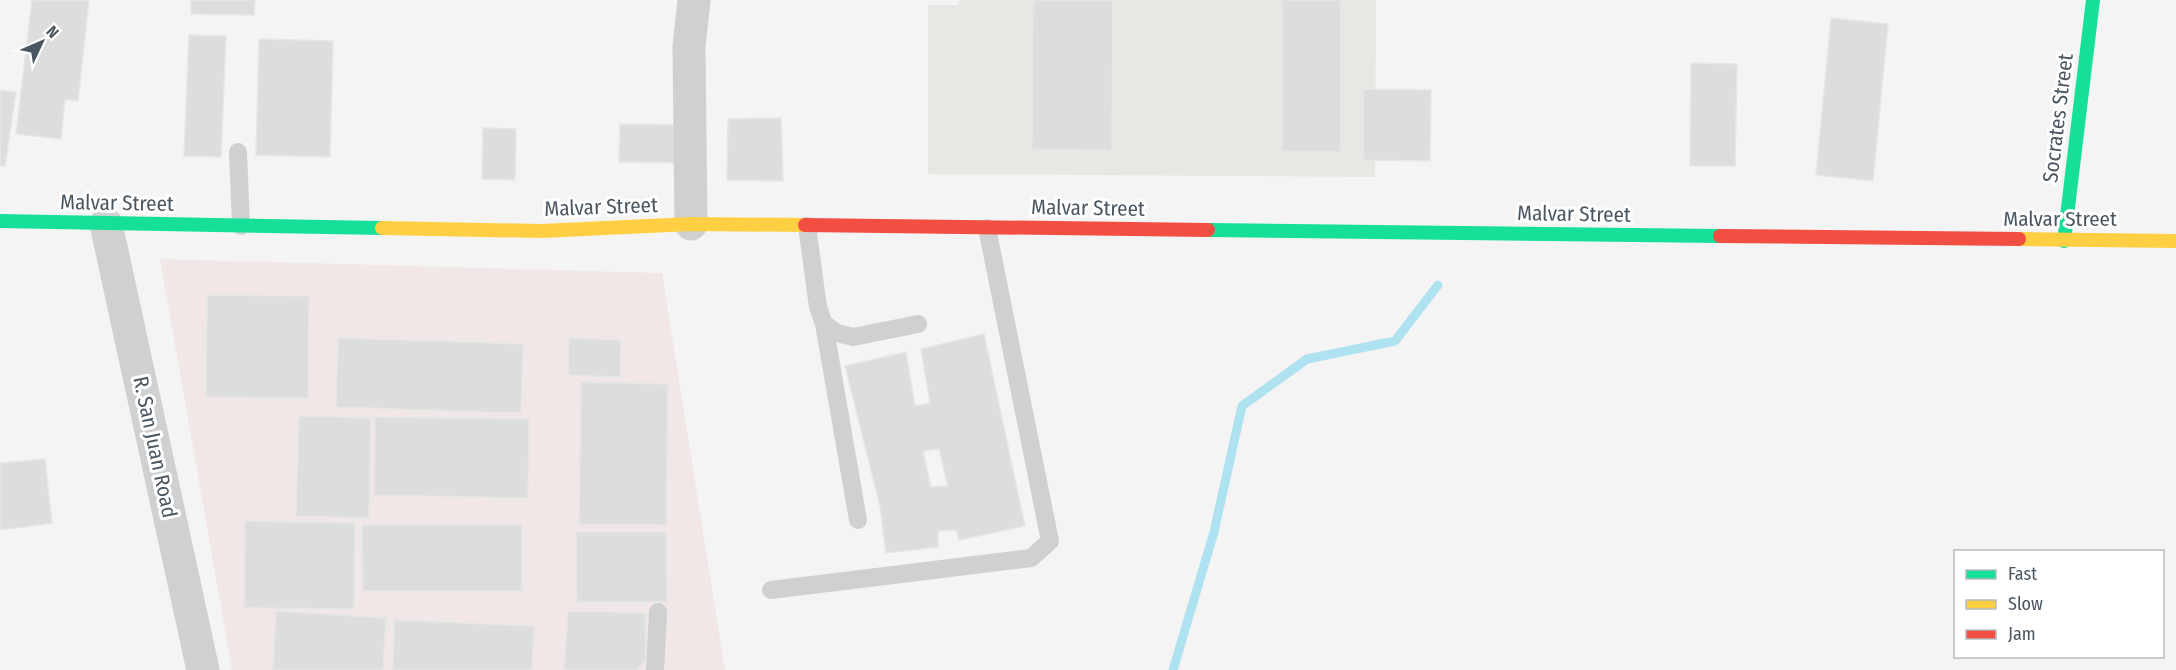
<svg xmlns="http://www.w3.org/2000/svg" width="2176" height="670" viewBox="0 0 2176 670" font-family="'Fira Sans Condensed',sans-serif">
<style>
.commercial{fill:#e8e7e3}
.medical{fill:#f1e7e6}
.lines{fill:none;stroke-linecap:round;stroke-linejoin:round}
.stream{stroke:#aee2f0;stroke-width:9}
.building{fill:#ddddde;stroke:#e5e6e7;stroke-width:1.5;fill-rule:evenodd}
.lane{stroke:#ced0d2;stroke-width:18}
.street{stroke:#ced0d2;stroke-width:33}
.fast{stroke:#16e098;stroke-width:14}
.slow{stroke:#ffcf43;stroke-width:14}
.jam{stroke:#f24e42;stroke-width:14}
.labels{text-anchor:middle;stroke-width:6;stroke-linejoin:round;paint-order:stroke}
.street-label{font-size:21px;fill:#4a5661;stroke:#fff}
</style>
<rect width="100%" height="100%" fill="#f4f4f4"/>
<!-- commercial -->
<path class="commercial" d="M 959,0 L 1376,0 L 1375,177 L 928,174 L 928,5 L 958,5 Z"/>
<!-- medical -->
<path class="medical" d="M 160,259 L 662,273 L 725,670 L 232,670 Z"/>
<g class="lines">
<!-- stream -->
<path class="stream" d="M 1173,670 L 1214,532 L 1242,406 L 1307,359 L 1395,341 L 1438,285"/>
</g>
<!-- building -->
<path class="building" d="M 32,0 L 89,0 L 78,101 L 65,99 L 61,139 L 16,134 Z
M 191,0 L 255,0 L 254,15 L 191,14 Z
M 1033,0 L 1113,0 L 1112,150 L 1032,149 Z
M 1282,0 L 1341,0 L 1341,152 L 1282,151 Z
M 1831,18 L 1888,24 L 1873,181 L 1816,175 Z
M 189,35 L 226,36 L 221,157 L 184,156 Z
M 259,39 L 333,41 L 330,157 L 256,155 Z
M 1691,63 L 1737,64 L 1735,166 L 1690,166 Z
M 1363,89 L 1431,90 L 1430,161 L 1363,160 Z
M 0,90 L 16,92 L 5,166 L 0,166 Z
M 781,118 L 783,181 L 727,180 L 728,119 Z
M 620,124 L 687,125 L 686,163 L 619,162 Z
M 483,128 L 516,129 L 515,180 L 482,179 Z
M 207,295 L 309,296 L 308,398 L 206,397 Z
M 984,334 L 1025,526 L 959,540 L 956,530 L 938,531 L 938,547 L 886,553 L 880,506 L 845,366 L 906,352 L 915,406 L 930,403 L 921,349 ZM 939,449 L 948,486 L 931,487 L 923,451 Z
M 338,338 L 523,344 L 521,413 L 336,407 Z
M 569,338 L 621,340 L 620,377 L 568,375 Z
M 581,382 L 668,384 L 666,525 L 579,524 Z
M 299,416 L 371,418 L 369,518 L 296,516 Z
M 375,417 L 529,419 L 528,498 L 374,495 Z
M 45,459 L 52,523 L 0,530 L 0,463 Z
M 245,521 L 355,523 L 354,609 L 244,608 Z
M 362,525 L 522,525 L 522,591 L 363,591 Z
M 576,532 L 666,532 L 667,602 L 577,602 Z
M 276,611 L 386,618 L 383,670 L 273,670 Z
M 568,611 L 645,613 L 646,659 L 637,670 L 564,670 Z
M 394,620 L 534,626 L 532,670 L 393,670 Z"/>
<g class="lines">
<!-- lane -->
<path class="lane" d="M 238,152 L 241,226
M 807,226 L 818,307 L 824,324 L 837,333 L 853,337 L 918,324
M 824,324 L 858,520
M 771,590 L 1031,558 L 1050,541 L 987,228
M 655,670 L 658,612"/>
<!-- street -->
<path class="street" d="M 106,224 L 203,670
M 691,224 L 689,47 L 694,0"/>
<!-- fast -->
<path class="fast" d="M 0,221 L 382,228
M 1208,230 L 1720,236
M 2064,241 L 2093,0"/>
<!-- slow -->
<path class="slow" d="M 382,228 L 542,231 L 691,224 L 805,225
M 2019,239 L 2176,241"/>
<!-- jam -->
<path class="jam" d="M 805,225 L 1208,230
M 1720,236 L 2019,239"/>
</g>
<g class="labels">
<!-- street labels -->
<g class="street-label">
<text transform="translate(2058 118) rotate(-83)" y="7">Socrates Street</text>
<text transform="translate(117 203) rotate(1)" y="7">Malvar Street</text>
<text transform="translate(601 207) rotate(-2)" y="7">Malvar Street</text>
<text transform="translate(1088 208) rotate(1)" y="7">Malvar Street</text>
<text transform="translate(1574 214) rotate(1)" y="7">Malvar Street</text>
<text x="2060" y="226">Malvar Street</text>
<text transform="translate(155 447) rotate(78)" y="7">R. San Juan Road</text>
</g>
</g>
<!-- legend -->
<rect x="1954" y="550" width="210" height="108" fill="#ffffff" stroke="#b7bbc0" stroke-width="1.5"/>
<rect x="1966" y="570" width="30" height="9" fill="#16e098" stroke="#b7bbc0" stroke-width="1.5"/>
<text x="2008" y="580" font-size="18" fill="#4a5661">Fast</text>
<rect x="1966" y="600" width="30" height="9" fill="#ffcf43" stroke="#b7bbc0" stroke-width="1.5"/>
<text x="2008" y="610" font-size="18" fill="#4a5661">Slow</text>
<rect x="1966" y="630" width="30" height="9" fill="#f24e42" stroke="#b7bbc0" stroke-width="1.5"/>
<text x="2008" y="640" font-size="18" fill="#4a5661">Jam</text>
<!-- north arrow -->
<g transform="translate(42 42) rotate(46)" stroke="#ffffff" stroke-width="4.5" paint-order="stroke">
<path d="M0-4.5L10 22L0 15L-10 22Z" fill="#4a5661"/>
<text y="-9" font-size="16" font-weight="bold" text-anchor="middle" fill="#4a5661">N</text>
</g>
</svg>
